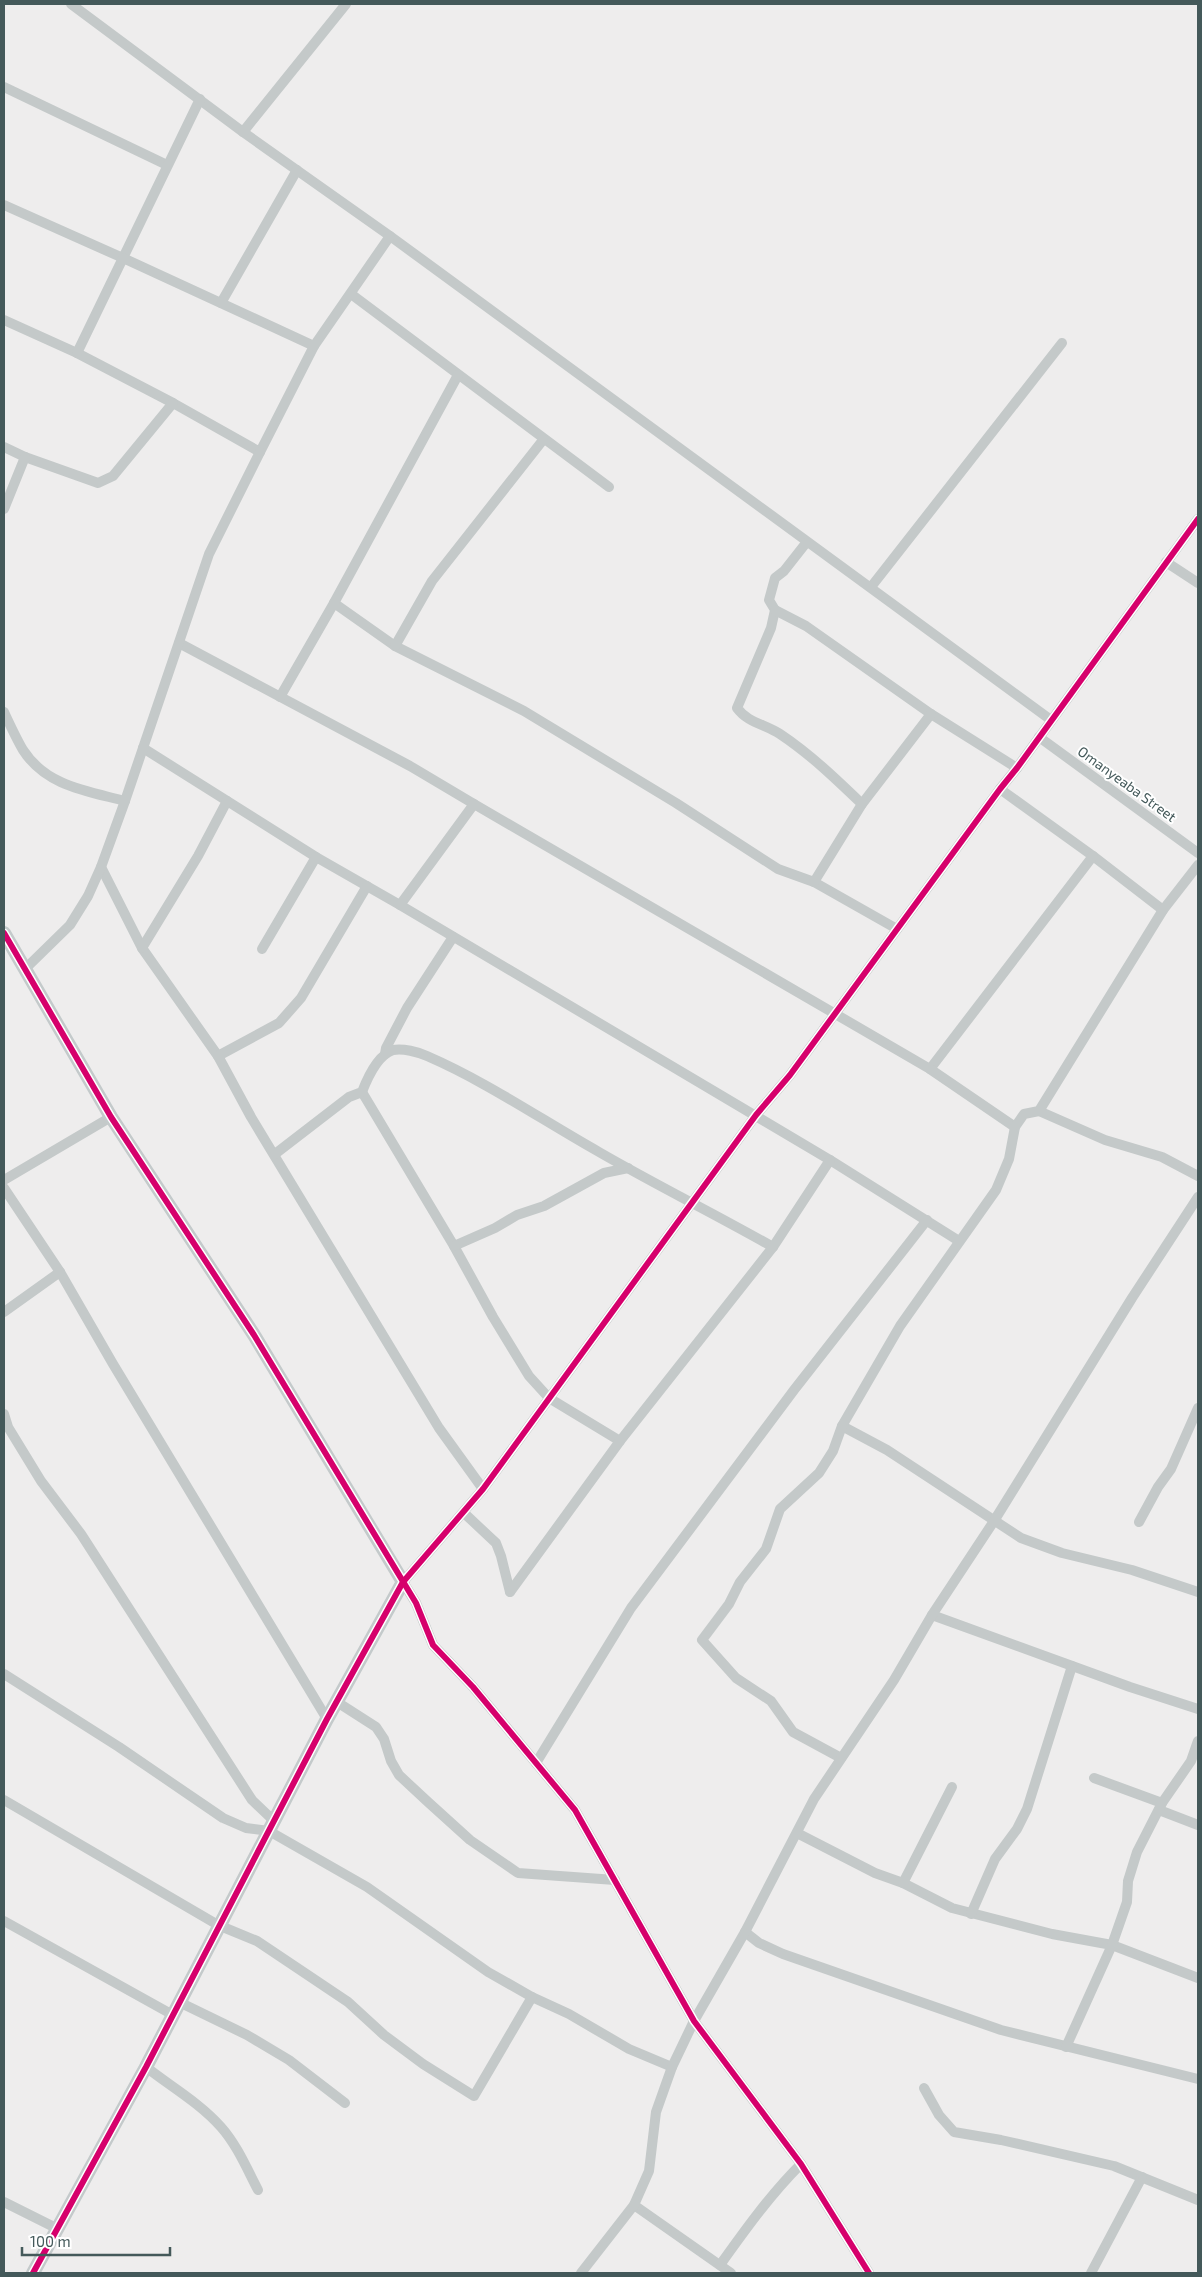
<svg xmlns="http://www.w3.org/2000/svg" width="1202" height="2277" viewBox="0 0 1202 2277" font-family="'Exo 2',sans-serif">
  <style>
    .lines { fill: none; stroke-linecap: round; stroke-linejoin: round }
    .street { stroke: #c4c9c9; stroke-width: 10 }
    .secondary { stroke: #c4cacb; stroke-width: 14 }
    .cycleway-casing { stroke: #fff; stroke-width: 9 }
    .cycleway { stroke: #d6006c; stroke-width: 6 }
    .labels { text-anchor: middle; stroke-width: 4; stroke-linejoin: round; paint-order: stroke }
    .street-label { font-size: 14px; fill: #44595a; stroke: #fff }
  </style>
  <rect width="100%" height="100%" fill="#eeeded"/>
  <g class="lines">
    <g class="street">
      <path d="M 71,4 L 243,132 L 390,236 L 1051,720"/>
      <path d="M 4,87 L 167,165"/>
      <path d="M 243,132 L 346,4"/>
      <path d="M 4,205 L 123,258 L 200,99"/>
      <path d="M 351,294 L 609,487"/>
      <path d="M 221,303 L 297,170"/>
      <path d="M 4,320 L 77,353 L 173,403 L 260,452 L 314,346"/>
      <path d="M 77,353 L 123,258 L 314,346 L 390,236"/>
      <path d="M 4,447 L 25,457 L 98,483 L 113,476 L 173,403"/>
      <path d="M 4,509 L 25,457"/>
      <path d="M 806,543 L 784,571 L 775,578 L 769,600 L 775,610 L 771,628 L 737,708 C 748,723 765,724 780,734 C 810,754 836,779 862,804"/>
      <path d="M 1166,562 L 1198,583"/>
      <path d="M 871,587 L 1062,343"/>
      <path d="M 334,603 L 395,646 L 524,711 L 676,803 L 778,869 L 814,882 L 897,929"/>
      <path d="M 775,610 L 806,626 L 931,714 L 1017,768"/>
      <path d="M 179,643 L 410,766 L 474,804"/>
      <path d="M 395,646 L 432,581 L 543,440"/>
      <path d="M 280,697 L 334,603 L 458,375"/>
      <path d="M 4,712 C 10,725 16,738 23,750 C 46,786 87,791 125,801"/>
      <path d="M 1039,737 L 1198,853"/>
      <path d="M 143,748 L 316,857 L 400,905"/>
      <path d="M 1000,789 L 1093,856 L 1163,910"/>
      <path d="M 101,867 L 142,948 L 218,1056 L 251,1117 L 439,1428 L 483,1489"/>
      <path d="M 814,882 L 862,804 L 931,714"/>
      <path d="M 142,948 L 198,856 L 227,801"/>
      <path d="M 262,949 L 316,857"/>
      <path d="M 25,969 L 70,925 L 88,896 L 101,867 L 125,801 L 209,554 L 260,452"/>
      <path d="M 385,1054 L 386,1048 L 407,1008 L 453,937"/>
      <path d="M 218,1056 L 279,1023 L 301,998 L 367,886"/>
      <path d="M 930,1069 L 1093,856"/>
      <path d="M 362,1092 L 454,1246 L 493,1317 L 529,1376 L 549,1398 L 620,1441"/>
      <path d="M 1039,1111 L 1105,1140 L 1162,1157 L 1198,1176"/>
      <path d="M 275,1154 L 349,1097 L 362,1092 C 367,1079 378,1055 393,1050 C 403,1048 418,1052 427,1056 C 487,1082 542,1120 599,1152 C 656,1185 715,1214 773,1247"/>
      <path d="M 4,1180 L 111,1117"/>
      <path d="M 4,1188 L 60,1272 L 113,1364 L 327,1719"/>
      <path d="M 959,1241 L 830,1160 L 400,905 L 474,804 L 930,1069 L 1015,1127"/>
      <path d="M 454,1246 L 495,1228 L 517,1215 L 544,1206 L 604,1173 L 628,1168"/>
      <path d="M 4,1312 L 60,1272"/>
      <path d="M 4,1414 L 8,1427 L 41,1481 L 81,1534 L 252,1800 L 274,1821"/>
      <path d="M 842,1426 L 887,1450 L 1021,1538 L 1062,1553 L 1132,1570 L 1198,1592"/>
      <path d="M 464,1513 L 496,1543 L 501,1556 L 510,1592"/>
      <path d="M 1139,1522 L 1158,1487 L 1171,1469 L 1198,1408"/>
      <path d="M 510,1592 L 620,1441 L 773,1247 L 830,1160"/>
      <path d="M 932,1615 L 1130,1687 L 1198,1709"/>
      <path d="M 4,1674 L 119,1747 L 223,1818 L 246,1828 L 269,1831 L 367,1887 L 488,1972 L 532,1997 L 569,2014 L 629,2049 L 672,2067"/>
      <path d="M 337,1702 L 376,1727 L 384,1739 L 391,1761 L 399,1775 L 428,1802 L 470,1840 L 518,1873 L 615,1880"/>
      <path d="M 841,1758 L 793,1732 L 771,1701 L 736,1678 L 702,1640 L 729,1604 L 740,1582 L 766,1549 L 780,1509 L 819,1473 L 833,1451 L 842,1426 L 900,1326 L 996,1190 L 1009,1159 L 1015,1127 L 1024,1114 L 1039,1111 L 1163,910 L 1198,865"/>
      <path d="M 536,1763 L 631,1608 L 794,1390 L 927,1220"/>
      <path d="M 1094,1778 L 1162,1803"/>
      <path d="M 4,1800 L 218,1925 L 257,1941 L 348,2002 L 384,2035 L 423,2064 L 474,2096 L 532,1997"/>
      <path d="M 1159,1810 L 1198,1825"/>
      <path d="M 797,1833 L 875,1873 L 903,1883 L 952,1908 L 1052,1934 L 1112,1945 L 1198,1978"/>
      <path d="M 903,1883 L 952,1787"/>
      <path d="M 971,1914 L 995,1859 L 1017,1829 L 1027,1809 L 1072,1666"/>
      <path d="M 4,1921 L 173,2015"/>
      <path d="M 745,1932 L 759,1943 L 783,1954 L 1001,2030 L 1198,2079"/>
      <path d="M 179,2002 L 247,2035 L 289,2060 L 345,2103"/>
      <path d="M 1066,2047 L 1112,1945 L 1127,1902 L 1128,1881 L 1137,1852 L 1162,1803 L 1191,1761 L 1198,1741"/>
      <path d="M 146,2067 C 170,2086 200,2103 221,2127 C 237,2145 247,2169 258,2190"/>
      <path d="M 924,2088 L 939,2115 L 954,2132 L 1001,2140 L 1114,2166 L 1198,2200"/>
      <path d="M 4,2202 L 58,2229"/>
      <path d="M 634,2205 L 731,2273"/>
      <path d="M 720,2265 C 745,2230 770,2195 801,2164"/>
      <path d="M 581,2273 L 634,2205 L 649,2171 L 656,2112 L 672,2067 L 694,2021 L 745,1932 L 814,1799 L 894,1680 L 932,1615 L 994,1521 L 1132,1298 L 1198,1197"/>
      <path d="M 869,2273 L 801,2164 L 694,2021 L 575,1810 L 473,1687 L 433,1645 L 416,1603 L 403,1582 L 483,1489 L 756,1115 L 790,1075 L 1000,789 L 1017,768 L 1198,519"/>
      <path d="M 1091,2273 L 1142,2177"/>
    </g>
    <path class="secondary" d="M 4,933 L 111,1117 L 254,1335 L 403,1582 L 327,1719 L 146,2067 L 33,2273"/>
    <defs>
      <g id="cycleway">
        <path d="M 4,933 L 111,1117 L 254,1335 L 416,1603 L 433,1645 L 473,1687 L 575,1810 L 694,2021 L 801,2164 L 869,2273"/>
        <path d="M 33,2273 L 146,2067 L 327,1719 L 403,1582 L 483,1489 L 756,1115 L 790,1075 L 1000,789 L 1017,768 L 1198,519"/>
      </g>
    </defs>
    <use href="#cycleway" class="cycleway-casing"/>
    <use href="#cycleway" class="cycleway"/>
  </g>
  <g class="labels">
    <g class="street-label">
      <text transform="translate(1127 784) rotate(36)" y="5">Omanyeaba Street</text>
    </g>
  </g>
  <rect width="1202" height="2277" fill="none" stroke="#44595a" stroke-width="10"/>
  <path d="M22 2247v8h148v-8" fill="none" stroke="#44595a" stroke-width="2.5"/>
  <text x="30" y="2247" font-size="15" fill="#44595a" stroke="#ffffff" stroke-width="4" paint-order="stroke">100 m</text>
</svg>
